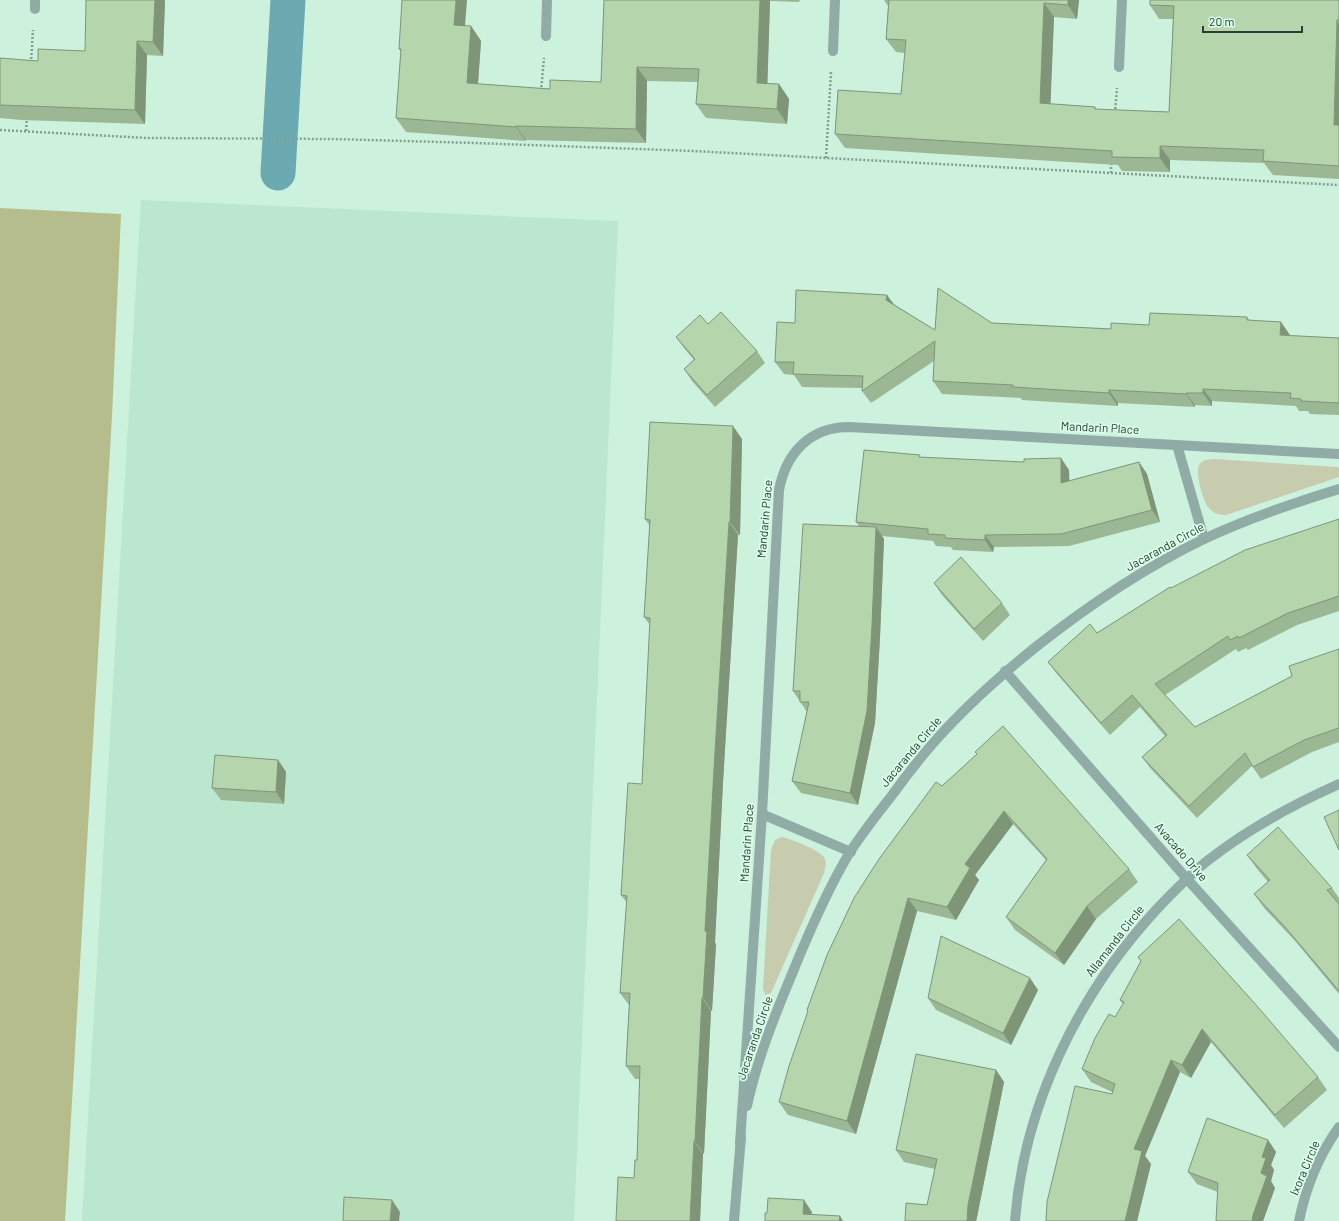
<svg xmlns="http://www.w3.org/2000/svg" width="1339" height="1221" viewBox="0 0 1339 1221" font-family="Barlow,sans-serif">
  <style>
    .built { fill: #bbe7cf }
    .green { fill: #c7ccae }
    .forest { fill: #b5bd8d }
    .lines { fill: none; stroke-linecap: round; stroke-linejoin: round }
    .canal { stroke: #6caab2; stroke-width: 35 }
    .path { stroke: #839e90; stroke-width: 2.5; stroke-dasharray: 2 2; stroke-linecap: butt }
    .street { stroke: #91aba7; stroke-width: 10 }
    .wall { fill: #9cb794 }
    .shaded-wall { fill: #7f9578 }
    .building { fill: #b5d5ac; stroke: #7f9578 }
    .labels { text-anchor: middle; stroke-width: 3.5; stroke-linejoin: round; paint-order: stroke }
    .street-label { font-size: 12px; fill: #2d3b34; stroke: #d9feea }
  </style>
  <rect width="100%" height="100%" fill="#ccf1dd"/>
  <path class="built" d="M 141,200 L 618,221 L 574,1221 L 82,1221 Z"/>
  <g class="green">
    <path d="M 1214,459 L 1337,467 L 1339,468 L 1339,477 L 1226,515 C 1219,515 1213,513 1209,508 C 1203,502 1194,470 1200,464 C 1203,459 1209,460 1214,459 Z"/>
    <path d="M 781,837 C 789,838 819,850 824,857 C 827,862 825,868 824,873 L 771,993 L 765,995 L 763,988 L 771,850 L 775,840 Z"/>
  </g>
  <path class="forest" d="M 0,208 L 121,214 L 112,416 L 65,1221 L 0,1221 Z"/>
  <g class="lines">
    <path class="canal" d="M 278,173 L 288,0"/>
    <g class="path">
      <path d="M 31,63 L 33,30"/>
      <path d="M 541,91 L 544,58"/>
      <path d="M 1115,113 L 1117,88"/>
      <path d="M 0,130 L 147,138 L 333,139 L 475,143 L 693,151 L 1339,185"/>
      <path d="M 26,131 L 27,118"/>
      <path d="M 826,158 L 831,72"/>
      <path d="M 1111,173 L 1111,162"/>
    </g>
    <g class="street">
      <path d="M 35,9 L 35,0"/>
      <path d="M 546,36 L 547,0"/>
      <path d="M 833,51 L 835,0"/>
      <path d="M 1119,67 L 1122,0"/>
      <path d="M 1177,445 L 1204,539"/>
      <path d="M 1005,671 L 1187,879 L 1339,1047"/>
      <path d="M 762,814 L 851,852"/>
      <path d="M 747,1106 C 757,1060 774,1017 792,974 C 809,932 827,890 850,852 C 863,832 878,813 893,794 C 906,776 920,758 935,741 C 966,706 1001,675 1037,646 C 1089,605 1144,568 1204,539 C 1247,519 1293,503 1339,489"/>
      <path d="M 740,1143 L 762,814 L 779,490 C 786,453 810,427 849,427 L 1339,454"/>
      <path d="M 734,1221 L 741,1137"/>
      <path d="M 1015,1221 C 1024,1105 1078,995 1156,910 C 1173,892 1191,873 1211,858 C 1250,828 1294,804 1339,784"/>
      <path d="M 1299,1221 C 1306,1187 1319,1155 1339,1127"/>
    </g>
  </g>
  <g class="wall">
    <path d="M 165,0 L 163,56 L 147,55 L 145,124 L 21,120 L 0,118 L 0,58 L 38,61 L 85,51 Z"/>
    <path d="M 604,0 L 800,0 L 799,2 L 770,1 L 767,84 L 779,84 L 789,99 L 787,124 L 706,118 L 696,104 L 698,82 L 647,81 L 646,143 L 526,140 L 526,141 L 406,132 L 396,118 L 401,52 L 399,49 L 465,26 L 471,26 L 481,41 L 478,84 L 550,89 L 601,82 Z"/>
    <path d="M 884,0 L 1079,0 L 1077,19 L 1054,17 L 1050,104 L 1095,107 L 1097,110 L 1169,112 L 1173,19 L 1159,19 L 1150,5 L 1339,0 L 1339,179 L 1273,175 L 1264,163 L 1170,160 L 1170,172 L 1122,171 L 1118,165 L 845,148 L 835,134 L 901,94 L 905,53 L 896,52 L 886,39 L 888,6 Z"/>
    <path d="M 887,295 L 893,304 L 935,330 L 992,323 L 1111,329 L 1247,317 L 1250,321 L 1281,322 L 1290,336 L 1339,338 L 1339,415 L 1310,414 L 1308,411 L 1299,411 L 1296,406 L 1212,401 L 1212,406 L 1195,405 L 1195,407 L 1118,403 L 1118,406 L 1022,400 L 1021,398 L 942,394 L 933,381 L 934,361 L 871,403 L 862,391 L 862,388 L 802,387 L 794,375 L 784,374 L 775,362 L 795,323 Z"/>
    <path d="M 676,337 L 757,351 L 765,363 L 715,407 L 692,381 L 684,369 L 694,360 L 684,348 Z"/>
    <path d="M 742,439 L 740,535 L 738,535 L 723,782 L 715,942 L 716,945 L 712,1011 L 711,1011 L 704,1154 L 703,1154 L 700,1221 L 616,1221 L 634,1178 L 637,1160 L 640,1079 L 635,1079 L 626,1066 L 629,1005 L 620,993 L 627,903 L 621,895 L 642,784 L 650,625 L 644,617 L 650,526 L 645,519 Z"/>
    <path d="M 921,457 L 1069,470 L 1069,481 L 1139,462 L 1147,474 L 1160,522 L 1069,546 L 994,547 L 993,552 L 953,550 L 951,547 L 936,546 L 933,541 L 882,536 L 884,539 L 880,637 L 875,723 L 858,805 L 801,793 L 792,781 L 807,712 L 793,691 L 859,526 L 856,522 Z"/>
    <path d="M 1339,519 L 1339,611 L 1297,625 L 1248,650 L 1246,648 L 1238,652 L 1236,649 L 1165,695 L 1195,727 L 1292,676 L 1339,649 L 1339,742 L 1312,752 L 1261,779 L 1252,766 L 1197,818 L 1151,769 L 1142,757 L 1165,736 L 1140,707 L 1110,735 L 1057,674 L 1048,662 L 1171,588 Z"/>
    <path d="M 934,583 L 1002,603 L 1010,615 L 983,641 L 942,595 Z"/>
    <path d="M 975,752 L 1129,869 L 1138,882 L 1096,919 L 1064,965 L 1015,930 L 1006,917 L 1046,860 L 1013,824 L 975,875 L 979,880 L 956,920 L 917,911 L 856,1134 L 788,1115 L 779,1102 L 808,1012 L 807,1010 L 942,786 L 977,754 Z"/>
    <path d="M 278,760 L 286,772 L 284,804 L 221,800 L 212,788 Z"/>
    <path d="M 1247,855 L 1332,888 L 1339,898 L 1339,994 L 1296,942 L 1265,909 L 1254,894 L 1268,882 L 1258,870 Z"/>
    <path d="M 1138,957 L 1318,1077 L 1327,1090 L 1284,1128 L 1211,1042 L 1191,1078 L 1180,1072 L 1145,1156 L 1151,1164 L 1137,1221 L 1112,1094 L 1112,1092 L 1091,1082 L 1082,1069 L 1123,1004 L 1120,1000 L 1141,961 Z"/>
    <path d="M 1038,990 L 1011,1045 L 936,1010 L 928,998 Z"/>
    <path d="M 996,1070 L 1004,1082 L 977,1217 L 976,1221 L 905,1221 L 927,1205 L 935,1169 L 904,1162 L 896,1150 Z"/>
    <path d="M 1268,1140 L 1276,1152 L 1271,1165 L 1274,1170 L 1271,1181 L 1275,1188 L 1263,1221 L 1216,1221 L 1218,1192 L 1197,1184 L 1188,1172 Z"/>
  </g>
  <g class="shaded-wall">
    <path d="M 154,0 L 165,0 L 163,56 L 153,42 Z"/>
    <path d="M 456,0 L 467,0 L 464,39 L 454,25 Z"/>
    <path d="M 760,0 L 769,0 L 770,1 L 767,97 L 757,83 Z"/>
    <path d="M 1068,0 L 1079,0 L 1077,19 L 1068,5 Z"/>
    <path d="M 1044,3 L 1054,17 L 1050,117 L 1040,103 Z"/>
    <path d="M 1337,20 L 1339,24 L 1339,132 L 1334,125 Z"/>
    <path d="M 471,26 L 481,41 L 477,97 L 467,83 Z"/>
    <path d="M 137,41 L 147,55 L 145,124 L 135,110 Z"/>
    <path d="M 637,67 L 647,81 L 646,143 L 636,129 Z"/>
    <path d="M 779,84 L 789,99 L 787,124 L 777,109 Z"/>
    <path d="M 516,126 L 526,140 L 526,141 L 516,127 Z"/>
    <path d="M 1160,146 L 1170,160 L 1170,172 L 1160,158 Z"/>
    <path d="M 887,295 L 896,307 L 886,300 Z"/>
    <path d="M 1281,322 L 1290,335 L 1289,348 L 1280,335 Z"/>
    <path d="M 1203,389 L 1212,401 L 1212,406 L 1203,393 Z"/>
    <path d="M 1109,390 L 1118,403 L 1118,406 L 1109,393 Z"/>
    <path d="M 1186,393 L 1195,405 L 1195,407 L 1186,394 Z"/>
    <path d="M 733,426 L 742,439 L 740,535 L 730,522 Z"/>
    <path d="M 1061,458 L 1069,470 L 1070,495 L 1061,483 Z"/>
    <path d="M 1139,462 L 1147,474 L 1160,522 L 1152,510 Z"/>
    <path d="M 729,522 L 738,535 L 723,782 L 715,942 L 716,945 L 712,1011 L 703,998 L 705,931 L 714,769 Z"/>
    <path d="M 876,527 L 884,539 L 880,637 L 875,723 L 858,805 L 850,793 Z"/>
    <path d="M 985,535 L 994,547 L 993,552 L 985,540 Z"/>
    <path d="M 278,760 L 286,772 L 284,804 L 276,792 Z"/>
    <path d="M 1004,811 L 1013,824 L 975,875 L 979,880 L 956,920 L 947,907 L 965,864 Z"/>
    <path d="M 908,898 L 917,911 L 856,1134 L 847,1121 Z"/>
    <path d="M 1087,906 L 1096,919 L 1064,965 L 1055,953 Z"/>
    <path d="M 1030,978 L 1038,990 L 1011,1045 L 1003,1033 Z"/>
    <path d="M 702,998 L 711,1011 L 704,1154 L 695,1141 Z"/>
    <path d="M 1202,1029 L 1211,1042 L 1191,1078 L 1182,1065 Z"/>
    <path d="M 1171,1060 L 1180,1072 L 1145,1156 L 1151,1164 L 1137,1221 L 1125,1221 L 1134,1149 Z"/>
    <path d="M 996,1070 L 1004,1082 L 977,1217 L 976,1221 L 967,1221 L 968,1205 Z"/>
    <path d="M 1268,1140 L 1276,1152 L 1271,1165 L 1274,1170 L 1271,1181 L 1275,1188 L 1263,1221 L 1252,1221 L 1253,1215 L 1262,1157 Z"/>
    <path d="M 694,1141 L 703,1154 L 700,1221 L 690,1221 Z"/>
    <path d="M 392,1200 L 400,1212 L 399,1221 L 390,1221 Z"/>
    <path d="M 804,1200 L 812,1212 L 811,1221 L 803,1214 Z"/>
    <path d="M 840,1216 L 843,1221 L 839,1221 Z"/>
  </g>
  <g class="building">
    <path d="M 86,0 L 155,0 L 153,42 L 137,41 L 135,110 L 0,105 L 0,58 L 38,61 L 38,49 L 85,51 Z"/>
    <path d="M 402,0 L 456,0 L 454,25 L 471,26 L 467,83 L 550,89 L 550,80 L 601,82 L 604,0 L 760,0 L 757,83 L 779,84 L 777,109 L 696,104 L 699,69 L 637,67 L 636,129 L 516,126 L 516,127 L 396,118 L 401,49 L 399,49 Z"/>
    <path d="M 889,0 L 1068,0 L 1068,5 L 1044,3 L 1040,103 L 1095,107 L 1095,109 L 1169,112 L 1174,6 L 1150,5 L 1150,0 L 1339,0 L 1339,20 L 1337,20 L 1334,125 L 1339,125 L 1339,166 L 1263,161 L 1264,150 L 1160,146 L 1160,158 L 1112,157 L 1112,151 L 835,134 L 838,90 L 901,94 L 906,40 L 886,39 Z"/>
    <path d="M 938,288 L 992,323 L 1111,329 L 1111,323 L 1149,325 L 1150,313 L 1247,317 L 1247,320 L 1281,322 L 1280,335 L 1339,338 L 1339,403 L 1301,401 L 1301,399 L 1290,398 L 1291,393 L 1203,389 L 1203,393 L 1186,393 L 1186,394 L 1109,390 L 1109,393 L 1013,387 L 1013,385 L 933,381 L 935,341 L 862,391 L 863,376 L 793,374 L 794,362 L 775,362 L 777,322 L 795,323 L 796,290 L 887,295 L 886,300 L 935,330 Z"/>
    <path d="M 721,312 L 757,351 L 707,395 L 684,369 L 695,359 L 676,337 L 700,315 L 708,324 Z"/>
    <path d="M 650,422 L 733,426 L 730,522 L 729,522 L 714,769 L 705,931 L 707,932 L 703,998 L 702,998 L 695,1141 L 694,1141 L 690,1221 L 616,1221 L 618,1177 L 634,1178 L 635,1160 L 637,1160 L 640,1066 L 626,1066 L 630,993 L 620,993 L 627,896 L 621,895 L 628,783 L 642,784 L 650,618 L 644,617 L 650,520 L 645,519 Z"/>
    <path d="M 864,450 L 920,455 L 919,457 L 1024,462 L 1024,459 L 1061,458 L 1061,483 L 1139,462 L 1152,510 L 1061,534 L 985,535 L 985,540 L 945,538 L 945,535 L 928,534 L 928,529 L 856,522 Z"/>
    <path d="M 1339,519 L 1339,596 L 1288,613 L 1239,638 L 1238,636 L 1230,640 L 1228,636 L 1155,684 L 1195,727 L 1292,676 L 1289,666 L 1339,649 L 1339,728 L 1304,740 L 1253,767 L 1245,753 L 1189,806 L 1142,757 L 1167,735 L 1132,695 L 1101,723 L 1048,662 L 1090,624 L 1097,633 L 1170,587 L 1171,588 L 1245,550 Z"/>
    <path d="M 803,524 L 876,527 L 872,625 L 867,711 L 850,793 L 792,781 L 809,702 L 800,702 L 800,691 L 793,691 Z"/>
    <path d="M 961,557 L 1002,603 L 974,629 L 934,583 Z"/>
    <path d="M 1003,726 L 1129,869 L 1087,906 L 1055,953 L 1006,917 L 1047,859 L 1004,811 L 965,864 L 970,868 L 947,907 L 908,898 L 847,1121 L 779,1102 L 789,1066 L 808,1011 L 807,1010 L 827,955 L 854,898 L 879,859 L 936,782 L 942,786 L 977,754 L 975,752 Z"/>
    <path d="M 215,755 L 278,760 L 276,792 L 212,788 Z"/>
    <path d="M 1339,810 L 1339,850 L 1324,817 Z"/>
    <path d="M 1278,827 L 1332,888 L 1327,890 L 1339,904 L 1339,991 L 1285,927 L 1254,894 L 1270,880 L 1247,855 Z"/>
    <path d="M 1179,919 L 1257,1006 L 1318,1077 L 1275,1115 L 1202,1029 L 1182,1065 L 1171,1060 L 1134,1149 L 1142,1151 L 1125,1221 L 1046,1221 L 1047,1202 L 1075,1086 L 1112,1094 L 1115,1084 L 1082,1069 L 1095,1038 L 1109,1014 L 1115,1017 L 1124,1002 L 1120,1000 L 1141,961 L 1138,957 Z"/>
    <path d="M 941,936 L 1030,978 L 1003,1033 L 928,998 Z"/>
    <path d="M 916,1054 L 996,1070 L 968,1205 L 967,1221 L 905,1221 L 906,1203 L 927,1205 L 937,1159 L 896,1150 Z"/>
    <path d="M 1207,1118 L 1268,1140 L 1262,1157 L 1266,1158 L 1261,1173 L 1267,1176 L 1253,1215 L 1252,1221 L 1216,1221 L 1218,1183 L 1188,1172 Z"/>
    <path d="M 344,1197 L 392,1200 L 390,1221 L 343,1221 Z"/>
    <path d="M 768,1198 L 804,1200 L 803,1214 L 840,1216 L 839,1221 L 765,1221 L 765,1213 L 767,1213 Z"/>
  </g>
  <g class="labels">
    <g class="street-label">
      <text transform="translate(1100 428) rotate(3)" y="4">Mandarin Place</text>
      <text transform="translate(765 519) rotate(-85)" y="4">Mandarin Place</text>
      <text transform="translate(1165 547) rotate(-29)" y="4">Jacaranda Circle</text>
      <text transform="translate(911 752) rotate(-50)" y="4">Jacaranda Circle</text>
      <text transform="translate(747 843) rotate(-86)" y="4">Mandarin Place</text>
      <text transform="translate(1181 852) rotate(49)" y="4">Avacado Drive</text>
      <text transform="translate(1115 941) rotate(-52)" y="4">Allamanda Circle</text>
      <text transform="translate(755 1038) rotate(-71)" y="4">Jacaranda Circle</text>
      <text transform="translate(1305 1168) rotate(-67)" y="4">Ixora Circle</text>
    </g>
  </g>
  <path d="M1203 26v6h99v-6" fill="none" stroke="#2d3b34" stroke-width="2"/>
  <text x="1209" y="26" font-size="12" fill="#2d3b34" stroke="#d9feea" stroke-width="3" paint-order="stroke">20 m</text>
</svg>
